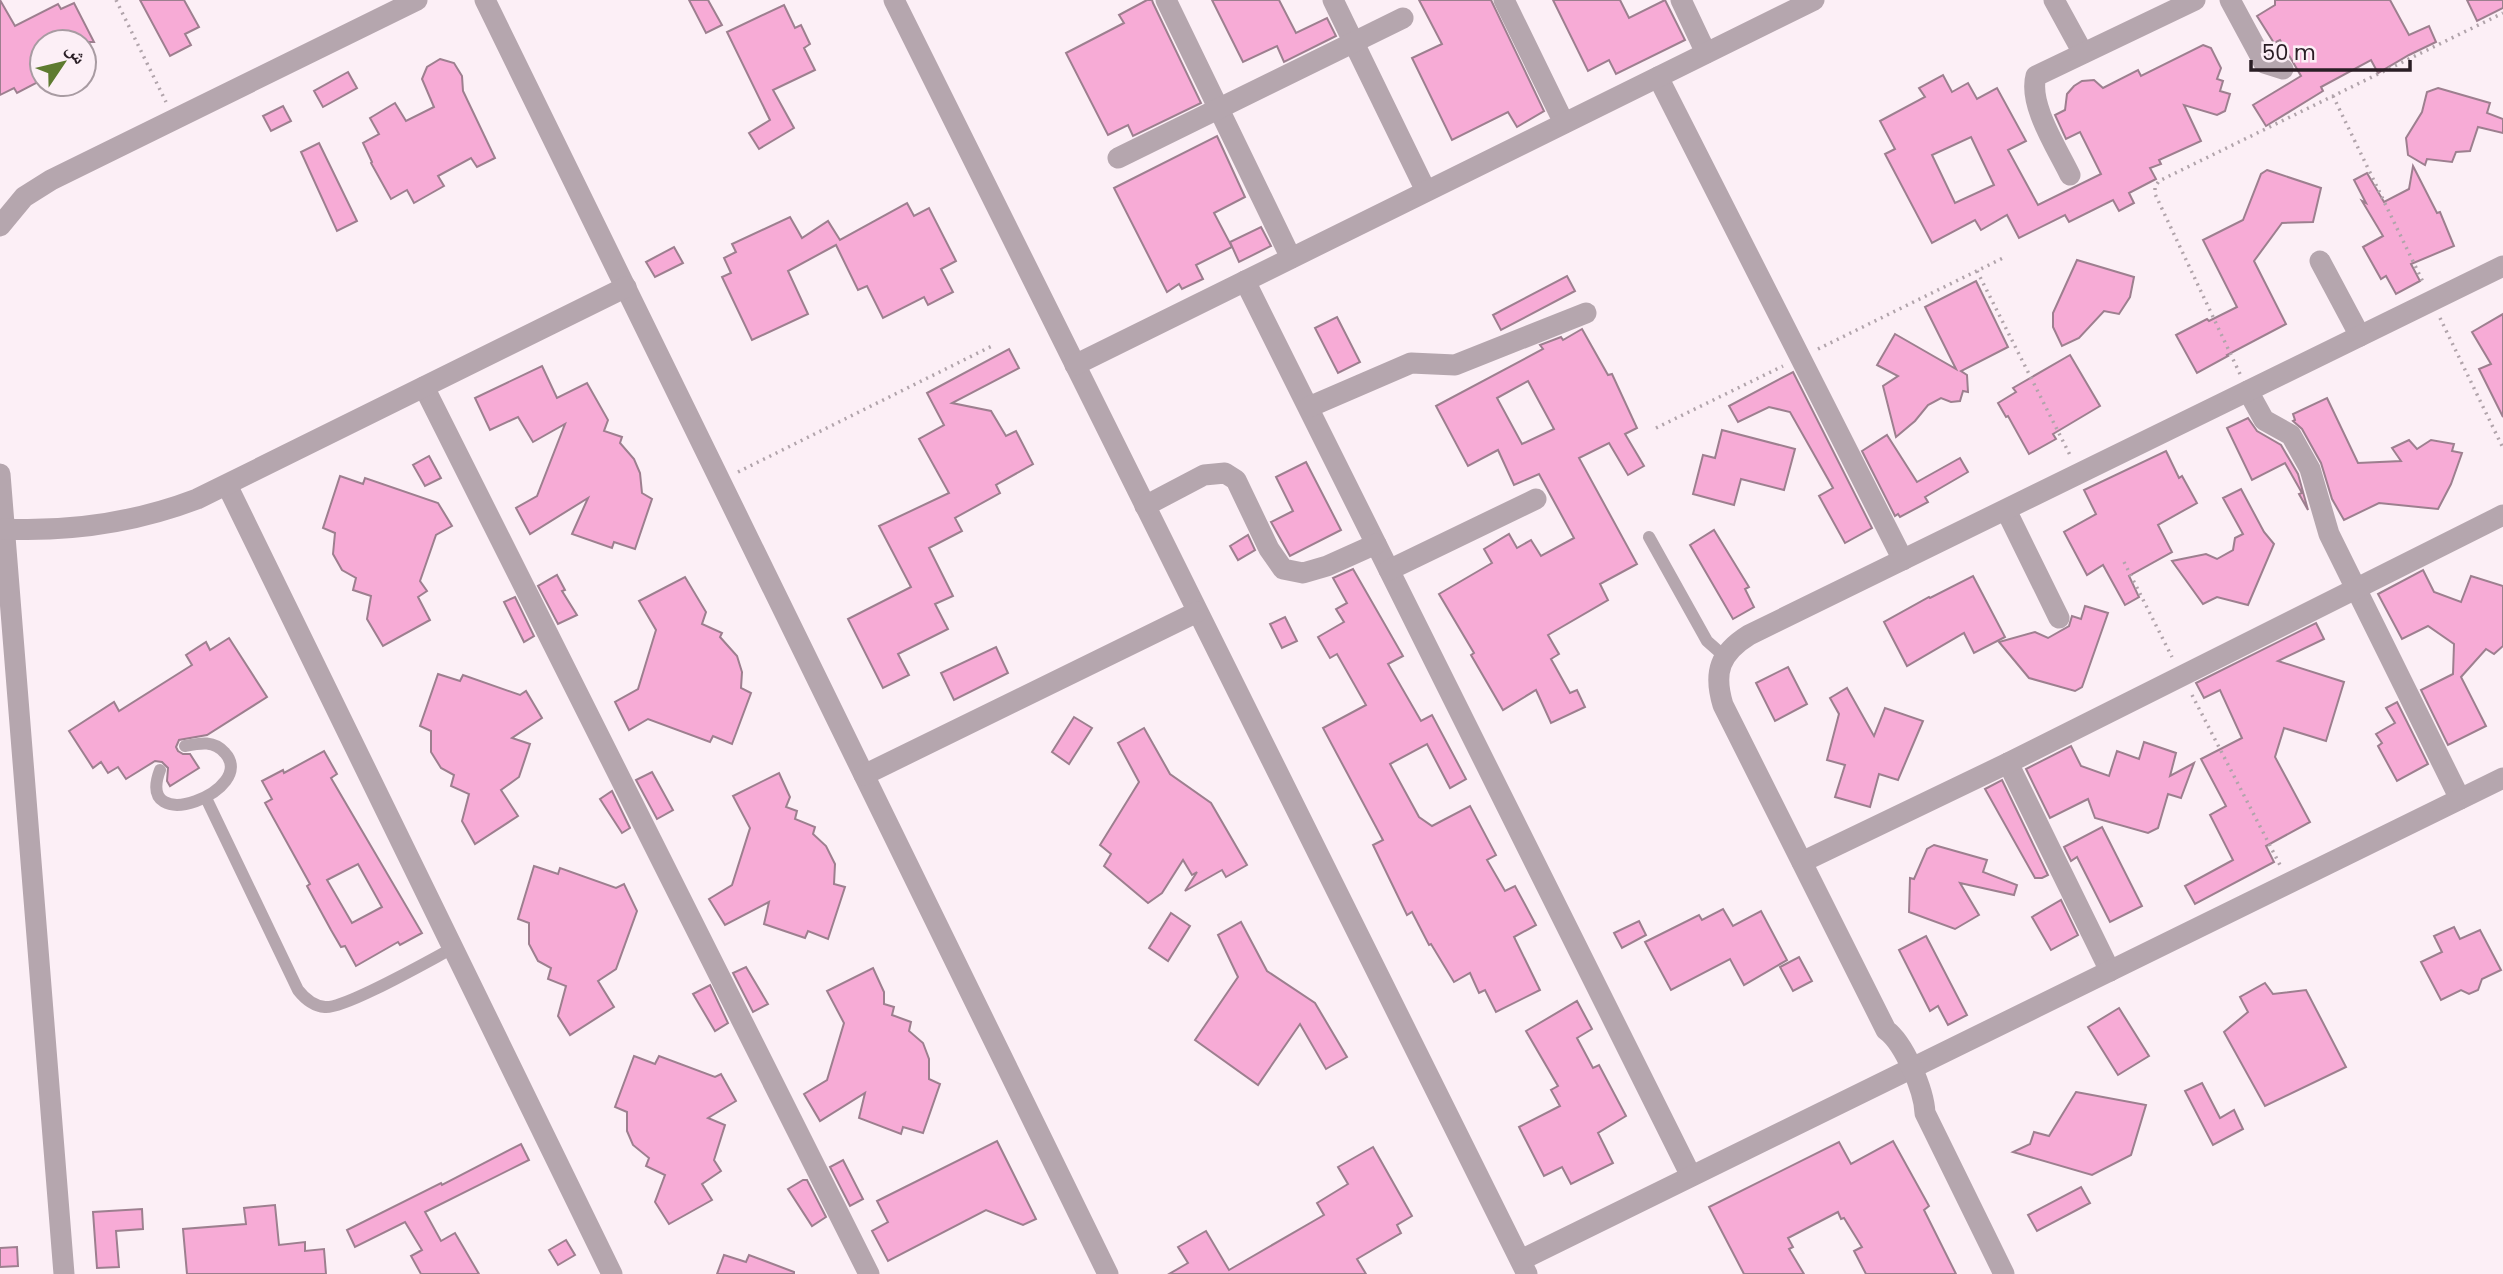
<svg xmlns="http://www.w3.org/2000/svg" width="2503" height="1274" viewBox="0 0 2503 1274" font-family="Poppins,'Noto Naskh Arabic',sans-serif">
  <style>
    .building { fill: #f7abd6; stroke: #9d7f8f; stroke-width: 2; fill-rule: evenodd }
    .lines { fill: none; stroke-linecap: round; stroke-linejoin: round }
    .path { stroke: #b1a4ab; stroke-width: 3.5; stroke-dasharray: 2 5; stroke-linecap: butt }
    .lane { stroke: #b5a6ae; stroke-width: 12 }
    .street { stroke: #b5a6ae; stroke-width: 21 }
  </style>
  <rect width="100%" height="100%" fill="#fceff6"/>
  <g class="building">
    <path d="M 0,0 L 15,26 L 58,4 L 61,9 L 74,3 L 94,42 L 42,42 L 42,80 L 17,93 L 14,88 L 0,95 Z"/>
    <path d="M 140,0 L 184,0 L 199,27 L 185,34 L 191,45 L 170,56 Z"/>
    <path d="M 689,0 L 708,0 L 722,25 L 706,33 Z"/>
    <path d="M 1147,0 L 1152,0 L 1153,3 L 1201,103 L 1133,136 L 1128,125 L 1108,135 L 1066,53 L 1124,23 L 1119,15 Z"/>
    <path d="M 1212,0 L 1279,0 L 1296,33 L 1327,18 L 1336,36 L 1284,62 L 1277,46 L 1243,62 Z"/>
    <path d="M 1419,0 L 1491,0 L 1544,111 L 1517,127 L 1508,112 L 1452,140 L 1412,58 L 1442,44 Z"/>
    <path d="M 1553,0 L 1620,0 L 1629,18 L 1665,0 L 1685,40 L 1616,74 L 1609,60 L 1588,71 Z"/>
    <path d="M 2275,0 L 2390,0 L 2409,35 L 2429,26 L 2436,42 L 2409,55 L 2378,73 L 2371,60 L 2321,87 L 2323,91 L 2266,126 L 2253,105 L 2301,76 L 2280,40 L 2274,43 L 2257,16 L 2275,5 Z"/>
    <path d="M 2467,0 L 2503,0 L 2503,8 L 2477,21 Z"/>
    <path d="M 784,5 L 795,28 L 801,25 L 810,44 L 804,48 L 815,70 L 773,90 L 794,128 L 759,149 L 749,133 L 770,120 L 727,32 Z"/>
    <path d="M 2203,45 L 2211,48 L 2221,68 L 2217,79 L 2223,81 L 2220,91 L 2230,94 L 2225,111 L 2217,115 L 2184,105 L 2201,141 L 2159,160 L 2161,164 L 2150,168 L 2156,179 L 2129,193 L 2134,203 L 2119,211 L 2113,200 L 2069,222 L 2065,215 L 2019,238 L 2007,215 L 1981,230 L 1975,220 L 1932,243 L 1885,154 L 1895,149 L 1880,121 L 1925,97 L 1919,88 L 1943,75 L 1952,92 L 1968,83 L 1977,99 L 1997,88 L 2026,141 L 2008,150 L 2038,205 L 2101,174 L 2080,132 L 2066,139 L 2055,115 L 2065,110 L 2067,94 L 2074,86 L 2082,81 L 2094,80 L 2103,88 L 2138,70 L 2141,76 ZM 1971,137 L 1994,185 L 1955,203 L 1932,155 Z"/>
    <path d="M 440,59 L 454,63 L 462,76 L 463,91 L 495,158 L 477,167 L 471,158 L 438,176 L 444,186 L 414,203 L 407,190 L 391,199 L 371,163 L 372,162 L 363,143 L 379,134 L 370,118 L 395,103 L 406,121 L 434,107 L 422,79 L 427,67 Z"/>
    <path d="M 348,72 L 357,88 L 323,107 L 314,91 Z"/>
    <path d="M 2438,88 L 2490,103 L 2487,113 L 2503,119 L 2503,133 L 2478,127 L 2470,151 L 2456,152 L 2452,162 L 2427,159 L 2425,165 L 2408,155 L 2406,138 L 2422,112 L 2427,92 Z"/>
    <path d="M 283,106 L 291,121 L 271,131 L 263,116 Z"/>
    <path d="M 1217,136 L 1245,197 L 1214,213 L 1232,247 L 1196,265 L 1203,279 L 1182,289 L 1179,284 L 1167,292 L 1114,188 Z"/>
    <path d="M 319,143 L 357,221 L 337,231 L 301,152 Z"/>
    <path d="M 2413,166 L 2437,213 L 2440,212 L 2454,246 L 2411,264 L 2420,281 L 2396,294 L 2386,276 L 2381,279 L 2363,247 L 2383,236 L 2362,201 L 2366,203 L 2354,180 L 2367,173 L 2384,202 L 2409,189 Z"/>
    <path d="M 2267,170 L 2321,188 L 2313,222 L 2282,223 L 2254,261 L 2286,324 L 2227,355 L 2228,356 L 2197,373 L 2176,335 L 2207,319 L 2209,321 L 2237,307 L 2203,240 L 2243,220 L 2261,174 Z"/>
    <path d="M 907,203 L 914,216 L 929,208 L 956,261 L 941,269 L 953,292 L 928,305 L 924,297 L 883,318 L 867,286 L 858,290 L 836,245 L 788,271 L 808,314 L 752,340 L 722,277 L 731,273 L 724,258 L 736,252 L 732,244 L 790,217 L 802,238 L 828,221 L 840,240 Z"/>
    <path d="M 1261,227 L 1271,246 L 1239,262 L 1230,242 Z"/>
    <path d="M 674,247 L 683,263 L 655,277 L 646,262 Z"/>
    <path d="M 2077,260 L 2134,277 L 2130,297 L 2119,314 L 2104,311 L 2079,338 L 2062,346 L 2053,327 L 2053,313 Z"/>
    <path d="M 1567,276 L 1575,291 L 1501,330 L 1493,315 Z"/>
    <path d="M 1976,281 L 2008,347 L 1961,371 L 1967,375 L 1968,392 L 1963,391 L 1960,401 L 1951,402 L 1941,398 L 1928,405 L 1915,421 L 1896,437 L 1883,386 L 1898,376 L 1877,365 L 1895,334 L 1956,369 L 1925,307 Z"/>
    <path d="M 2503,314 L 2503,417 L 2479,369 L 2491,364 L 2472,332 Z"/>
    <path d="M 1337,317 L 1360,362 L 1338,373 L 1315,328 Z"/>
    <path d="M 1582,329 L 1608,375 L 1612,374 L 1637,428 L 1625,434 L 1644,466 L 1628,475 L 1609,443 L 1579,458 L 1637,564 L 1600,584 L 1608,600 L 1548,635 L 1559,654 L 1551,659 L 1570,693 L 1577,690 L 1585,707 L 1551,723 L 1536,690 L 1503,710 L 1471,655 L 1474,653 L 1439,594 L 1492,563 L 1484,549 L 1509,534 L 1517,548 L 1531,540 L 1541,556 L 1574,538 L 1539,474 L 1514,485 L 1498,450 L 1468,466 L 1436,406 L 1543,349 L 1540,345 L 1561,337 L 1563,340 ZM 1528,381 L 1554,429 L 1522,444 L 1497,398 Z"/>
    <path d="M 1009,349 L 1019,368 L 952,403 L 991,411 L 1006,436 L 1016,431 L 1033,464 L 996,485 L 1000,493 L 955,518 L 962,531 L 929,548 L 953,596 L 935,604 L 948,629 L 898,654 L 909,675 L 883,688 L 848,619 L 911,587 L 879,526 L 949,493 L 919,439 L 944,425 L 927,393 Z"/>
    <path d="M 2070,355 L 2100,406 L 2053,434 L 2056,439 L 2029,454 L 2008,416 L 2006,417 L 1998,403 L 2016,392 L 2013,388 Z"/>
    <path d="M 542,366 L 557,398 L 587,383 L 608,420 L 604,431 L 622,437 L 620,443 L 634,459 L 640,473 L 642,493 L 652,499 L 635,549 L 614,542 L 612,548 L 572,534 L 588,498 L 530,534 L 516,508 L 537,496 L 565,424 L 533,442 L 518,417 L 490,430 L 475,398 Z"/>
    <path d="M 1793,372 L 1872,528 L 1845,543 L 1819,496 L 1833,488 L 1790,412 L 1769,407 L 1738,422 L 1729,406 Z"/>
    <path d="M 2327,398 L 2358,463 L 2401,461 L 2392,448 L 2409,440 L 2417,449 L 2431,440 L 2454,444 L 2452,451 L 2462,453 L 2451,484 L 2438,509 L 2379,503 L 2344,520 L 2332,499 L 2321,463 L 2302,429 L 2293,421 L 2295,420 L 2293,414 Z"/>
    <path d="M 2248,418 L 2257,431 L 2281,445 L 2298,474 L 2308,510 L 2299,494 L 2302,493 L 2285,463 L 2252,480 L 2227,428 Z"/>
    <path d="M 1722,430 L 1795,449 L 1784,490 L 1741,479 L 1734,505 L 1693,494 L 1703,455 L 1715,458 Z"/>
    <path d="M 1887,435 L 1917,482 L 1960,458 L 1968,472 L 1925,497 L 1928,502 L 1900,517 L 1898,514 L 1895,516 L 1862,451 Z"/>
    <path d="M 2166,451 L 2179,478 L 2182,476 L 2197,503 L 2158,525 L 2172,552 L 2129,576 L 2139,597 L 2125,605 L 2103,565 L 2087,575 L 2064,532 L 2096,514 L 2084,490 Z"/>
    <path d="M 429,456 L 441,478 L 425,486 L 413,465 Z"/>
    <path d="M 1306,462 L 1341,530 L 1290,556 L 1271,522 L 1293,511 L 1276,477 Z"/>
    <path d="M 340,476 L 363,484 L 365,478 L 438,503 L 452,526 L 436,535 L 420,581 L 427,591 L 418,597 L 430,620 L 383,646 L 367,619 L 371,596 L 353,590 L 356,578 L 342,570 L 333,554 L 335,533 L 323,528 Z"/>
    <path d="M 2241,489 L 2264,532 L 2274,544 L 2248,605 L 2217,597 L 2203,604 L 2172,561 L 2206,554 L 2217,559 L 2233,550 L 2235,538 L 2243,534 L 2223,498 Z"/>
    <path d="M 1714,530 L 1749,587 L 1745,589 L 1754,607 L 1733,619 L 1690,545 Z"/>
    <path d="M 1248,535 L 1255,550 L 1238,560 L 1230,546 Z"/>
    <path d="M 1353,569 L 1403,656 L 1388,664 L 1421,721 L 1432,715 L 1466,779 L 1450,788 L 1427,744 L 1390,764 L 1419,817 L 1432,826 L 1470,806 L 1496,855 L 1487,860 L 1505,891 L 1515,886 L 1536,925 L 1514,937 L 1540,990 L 1496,1012 L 1485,990 L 1479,993 L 1470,973 L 1454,982 L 1431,944 L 1429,945 L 1412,912 L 1407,915 L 1373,845 L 1383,840 L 1323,728 L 1366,705 L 1337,654 L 1330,658 L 1318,637 L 1344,622 L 1336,609 L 1347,603 L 1333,578 Z"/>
    <path d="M 2423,570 L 2434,592 L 2461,602 L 2471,576 L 2503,586 L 2503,646 L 2494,654 L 2486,649 L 2461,677 L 2486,726 L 2448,745 L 2421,690 L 2453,674 L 2454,644 L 2428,626 L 2402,639 L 2378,594 Z"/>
    <path d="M 557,575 L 565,590 L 562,591 L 577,615 L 558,624 L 538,586 Z"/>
    <path d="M 1973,576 L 2005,637 L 1974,653 L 1964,633 L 1907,666 L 1884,622 L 1929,597 L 1930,598 Z"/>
    <path d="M 685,577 L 706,612 L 702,624 L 722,633 L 720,637 L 737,656 L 742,672 L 741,688 L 751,693 L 732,744 L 713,736 L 710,742 L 648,719 L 629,730 L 615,702 L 638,689 L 656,630 L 639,601 Z"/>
    <path d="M 515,597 L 534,636 L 524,642 L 504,602 Z"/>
    <path d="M 2085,606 L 2108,613 L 2082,687 L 2075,691 L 2029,678 L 1999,642 L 2035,632 L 2048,638 L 2069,626 L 2072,616 L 2081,619 Z"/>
    <path d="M 1285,617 L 1297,641 L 1282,648 L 1270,624 Z"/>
    <path d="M 2316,623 L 2324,639 L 2278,661 L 2344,682 L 2326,741 L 2284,728 L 2275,757 L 2310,822 L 2266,846 L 2274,862 L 2195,904 L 2185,886 L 2233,860 L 2210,815 L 2226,806 L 2201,759 L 2242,738 L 2220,690 L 2204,698 L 2196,683 Z"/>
    <path d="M 229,638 L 267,697 L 207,735 L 179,740 L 176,747 L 178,751 L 183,754 L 190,754 L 199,768 L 170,786 L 167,781 L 168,768 L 162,762 L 155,761 L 126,779 L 118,767 L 108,773 L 101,762 L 93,768 L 69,731 L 114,702 L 119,711 L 192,665 L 186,655 L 206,642 L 210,650 Z"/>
    <path d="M 996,647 L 1008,673 L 954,700 L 941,673 Z"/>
    <path d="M 1788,667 L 1807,704 L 1775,721 L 1756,683 Z"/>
    <path d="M 438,674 L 460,681 L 463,675 L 520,695 L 526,691 L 542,718 L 512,738 L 530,744 L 519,777 L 501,790 L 518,816 L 475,844 L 462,821 L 469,794 L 451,786 L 454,775 L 441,768 L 431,752 L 431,731 L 420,726 Z"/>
    <path d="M 1847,688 L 1874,736 L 1885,708 L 1923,721 L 1898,780 L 1879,774 L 1870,807 L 1835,797 L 1845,765 L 1827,760 L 1839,714 L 1830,698 Z"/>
    <path d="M 2397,702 L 2428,764 L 2397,781 L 2378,746 L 2382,743 L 2376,734 L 2395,723 L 2386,708 Z"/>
    <path d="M 1074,717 L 1092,728 L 1069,764 L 1052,752 Z"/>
    <path d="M 1144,728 L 1170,774 L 1211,803 L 1247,865 L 1226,877 L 1222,870 L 1185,891 L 1197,872 L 1192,875 L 1183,860 L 1162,893 L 1148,903 L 1104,866 L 1111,854 L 1100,845 L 1139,782 L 1118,743 Z"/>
    <path d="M 2144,742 L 2176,753 L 2170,776 L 2194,763 L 2181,798 L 2168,794 L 2158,828 L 2148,833 L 2095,818 L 2088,799 L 2050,818 L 2026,769 L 2071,746 L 2081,766 L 2109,776 L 2117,751 L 2139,759 Z"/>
    <path d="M 324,751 L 337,774 L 331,778 L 422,933 L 400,945 L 398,942 L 356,966 L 345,946 L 341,947 L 331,930 L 307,886 L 310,884 L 265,803 L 272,799 L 262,781 L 283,770 L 284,773 ZM 358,864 L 382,907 L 352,923 L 327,880 Z"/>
    <path d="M 652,772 L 673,810 L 657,819 L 636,780 Z"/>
    <path d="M 779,773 L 790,797 L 786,807 L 797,811 L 795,819 L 815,827 L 813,834 L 826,846 L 835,864 L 834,884 L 845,887 L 828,939 L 808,931 L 805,938 L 764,924 L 769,902 L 725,925 L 709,899 L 732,885 L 750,828 L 733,796 Z"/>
    <path d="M 2002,780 L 2048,875 L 2042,878 L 2035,878 L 1985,789 Z"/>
    <path d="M 612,791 L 630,828 L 622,833 L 600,799 Z"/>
    <path d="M 2102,827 L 2142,906 L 2110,922 L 2077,857 L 2071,861 L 2064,847 Z"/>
    <path d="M 1934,845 L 1987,860 L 1983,872 L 2017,885 L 2014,895 L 1960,883 L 1979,915 L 1955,929 L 1909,912 L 1910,878 L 1914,879 L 1927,849 Z"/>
    <path d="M 534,866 L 558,874 L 560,868 L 616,888 L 624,884 L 637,911 L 616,969 L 598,981 L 614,1007 L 570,1035 L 558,1016 L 566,986 L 548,979 L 551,968 L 538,961 L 529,944 L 529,923 L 518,919 Z"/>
    <path d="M 2061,900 L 2078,935 L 2051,950 L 2032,917 Z"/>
    <path d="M 1723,909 L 1733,926 L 1761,911 L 1787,960 L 1744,985 L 1730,959 L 1671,990 L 1645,942 L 1699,915 L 1702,920 Z"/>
    <path d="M 1171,913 L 1190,926 L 1168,961 L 1149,948 Z"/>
    <path d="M 1639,921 L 1646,935 L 1622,948 L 1614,933 Z"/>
    <path d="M 1241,922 L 1267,971 L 1315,1003 L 1347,1057 L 1326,1069 L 1300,1024 L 1258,1085 L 1195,1040 L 1238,977 L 1218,935 Z"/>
    <path d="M 2454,927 L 2460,939 L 2480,930 L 2501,970 L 2482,979 L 2478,990 L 2469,994 L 2461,990 L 2441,1000 L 2421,962 L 2442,952 L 2434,936 Z"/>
    <path d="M 1926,936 L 1967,1015 L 1948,1025 L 1938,1006 L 1930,1011 L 1899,950 Z"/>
    <path d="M 1799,957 L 1812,981 L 1793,991 L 1780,967 Z"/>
    <path d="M 746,967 L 768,1004 L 753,1012 L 733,973 Z"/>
    <path d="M 873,968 L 884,992 L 884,1004 L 894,1007 L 892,1015 L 911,1022 L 909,1031 L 923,1043 L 929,1059 L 929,1079 L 940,1084 L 923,1133 L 903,1127 L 901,1134 L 859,1118 L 865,1093 L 820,1121 L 804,1094 L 827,1080 L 844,1023 L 827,991 Z"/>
    <path d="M 2265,983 L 2273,994 L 2306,990 L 2346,1067 L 2265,1106 L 2224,1032 L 2248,1012 L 2240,997 Z"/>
    <path d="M 710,985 L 728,1023 L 715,1031 L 693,994 Z"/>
    <path d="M 1577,1001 L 1592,1029 L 1577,1038 L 1593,1068 L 1599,1065 L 1626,1116 L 1598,1133 L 1613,1163 L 1571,1184 L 1562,1167 L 1544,1176 L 1519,1127 L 1560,1106 L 1551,1090 L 1558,1086 L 1526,1031 Z"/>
    <path d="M 2119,1008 L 2149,1056 L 2118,1075 L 2088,1027 Z"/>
    <path d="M 634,1056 L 655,1064 L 659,1056 L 715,1077 L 721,1074 L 736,1101 L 708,1118 L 725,1125 L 714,1160 L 721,1171 L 702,1184 L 712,1200 L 669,1224 L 655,1202 L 665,1175 L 646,1166 L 649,1158 L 633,1145 L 627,1131 L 627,1112 L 615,1107 Z"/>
    <path d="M 2202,1083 L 2220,1118 L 2234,1110 L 2243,1129 L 2213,1145 L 2185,1091 Z"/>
    <path d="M 2076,1092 L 2146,1105 L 2131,1155 L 2092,1175 L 2013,1152 L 2030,1144 L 2034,1132 L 2049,1136 Z"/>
    <path d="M 997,1141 L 1036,1219 L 1023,1225 L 986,1210 L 888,1261 L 872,1231 L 888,1222 L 877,1201 Z"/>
    <path d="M 1893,1141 L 1929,1206 L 1924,1210 L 1956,1274 L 1866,1274 L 1854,1251 L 1862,1247 L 1844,1218 L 1841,1219 L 1838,1212 L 1788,1238 L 1793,1247 L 1789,1249 L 1804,1274 L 1744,1274 L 1709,1207 L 1839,1142 L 1851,1164 Z"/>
    <path d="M 521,1144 L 529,1160 L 425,1212 L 441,1241 L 455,1233 L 479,1274 L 421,1274 L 411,1256 L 422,1250 L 405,1222 L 355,1247 L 347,1230 L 441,1183 L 442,1185 Z"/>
    <path d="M 1373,1147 L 1412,1216 L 1397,1225 L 1401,1233 L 1357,1259 L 1366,1274 L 1169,1274 L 1188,1263 L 1178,1247 L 1206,1231 L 1229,1270 L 1324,1215 L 1317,1203 L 1348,1184 L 1338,1167 Z"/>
    <path d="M 843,1160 L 863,1199 L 850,1206 L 830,1167 Z"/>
    <path d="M 803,1180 L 807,1180 L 826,1217 L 812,1226 L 788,1189 Z"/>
    <path d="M 2081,1187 L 2090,1203 L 2037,1231 L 2028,1215 Z"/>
    <path d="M 275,1205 L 279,1245 L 305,1242 L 305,1251 L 324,1249 L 326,1274 L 187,1274 L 183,1229 L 246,1224 L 244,1208 Z"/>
    <path d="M 142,1209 L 143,1229 L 116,1231 L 119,1267 L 97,1268 L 93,1212 Z"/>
    <path d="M 566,1240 L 575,1255 L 558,1265 L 549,1250 Z"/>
    <path d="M 17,1247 L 18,1266 L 0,1267 L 0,1248 Z"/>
    <path d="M 724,1255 L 746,1262 L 749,1255 L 794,1272 L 794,1274 L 717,1274 Z"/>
  </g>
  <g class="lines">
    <g class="path">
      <path d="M 116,0 L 166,102"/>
      <path d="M 2333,96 L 2423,282"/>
      <path d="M 1977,271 L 2071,457"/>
      <path d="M 2440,318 L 2503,448"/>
      <path d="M 1818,349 L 2003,258"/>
      <path d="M 2240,374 L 2155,194 L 2155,187 L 2159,181 L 2503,13"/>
      <path d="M 1656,428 L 1783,366"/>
      <path d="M 738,472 L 994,345"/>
      <path d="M 2124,562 L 2172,657"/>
      <path d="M 2192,695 L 2280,865"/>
    </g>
    <g class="lane">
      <path d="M 1649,537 L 1707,641 L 1724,656"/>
      <path d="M 160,770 C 134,839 259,790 225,753 C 214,740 200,743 185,746"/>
      <path d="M 206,798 L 298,990 C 305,999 313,1006 325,1007 C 345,1009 430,960 453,948"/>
    </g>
    <g class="street">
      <path d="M 485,0 L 1108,1274"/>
      <path d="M 894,0 L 1527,1274"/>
      <path d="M 1166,0 L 1291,258"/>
      <path d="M 1333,0 L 1426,191"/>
      <path d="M 1504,0 L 1564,123"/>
      <path d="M 1681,0 L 1706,53"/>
      <path d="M 2054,0 L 2083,53"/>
      <path d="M 2230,0 L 2264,63 L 2283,69"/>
      <path d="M 1658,77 L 1903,560"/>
      <path d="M 1118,158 L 1403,18"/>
      <path d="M 2070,175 C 2057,148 2028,104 2036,76 L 2195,0"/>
      <path d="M 0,226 L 24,197 L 51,180 L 417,0"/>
      <path d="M 2320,261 L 2360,336"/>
      <path d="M 1245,281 L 1691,1176"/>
      <path d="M 1075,365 L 1814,0"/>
      <path d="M 424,387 L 869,1274"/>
      <path d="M 2248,391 L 2264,420 L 2291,435 L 2310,469 L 2329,534 L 2460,799"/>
      <path d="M 1309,407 L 1411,363 L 1455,365 L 1586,313"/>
      <path d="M 0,474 L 64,1274"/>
      <path d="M 227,485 L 612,1274"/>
      <path d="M 1145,506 L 1204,475 L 1225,473 L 1236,480 L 1269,549 L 1283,569 L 1303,573 L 1327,566 L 1376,544"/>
      <path d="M 2006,510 L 2059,618"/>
      <path d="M 4,529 C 72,532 134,523 197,499 L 626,287"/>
      <path d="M 1389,570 L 1536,499"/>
      <path d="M 2008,763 L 2110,971"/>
      <path d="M 864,775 L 1197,612"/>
      <path d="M 1802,862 L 2008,763 L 2503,515"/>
      <path d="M 1521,1260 L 2503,778"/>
      <path d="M 2004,1274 L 1925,1113 C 1924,1090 1904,1043 1886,1030 L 1723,705 C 1713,672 1720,653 1749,635 L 2503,266"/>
    </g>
  </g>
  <g transform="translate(63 63) rotate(55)"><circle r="33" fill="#fceff6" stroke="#a89ba2" stroke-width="2"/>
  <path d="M0-5L12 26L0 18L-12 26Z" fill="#5e7b30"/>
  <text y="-10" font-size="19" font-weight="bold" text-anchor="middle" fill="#2a1e25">ش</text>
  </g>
  <path d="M2251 60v10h159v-10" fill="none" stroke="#2a1e25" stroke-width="3.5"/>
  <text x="2262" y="60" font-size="21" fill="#2a1e25" stroke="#fceff6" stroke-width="5" paint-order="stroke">50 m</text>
</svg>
